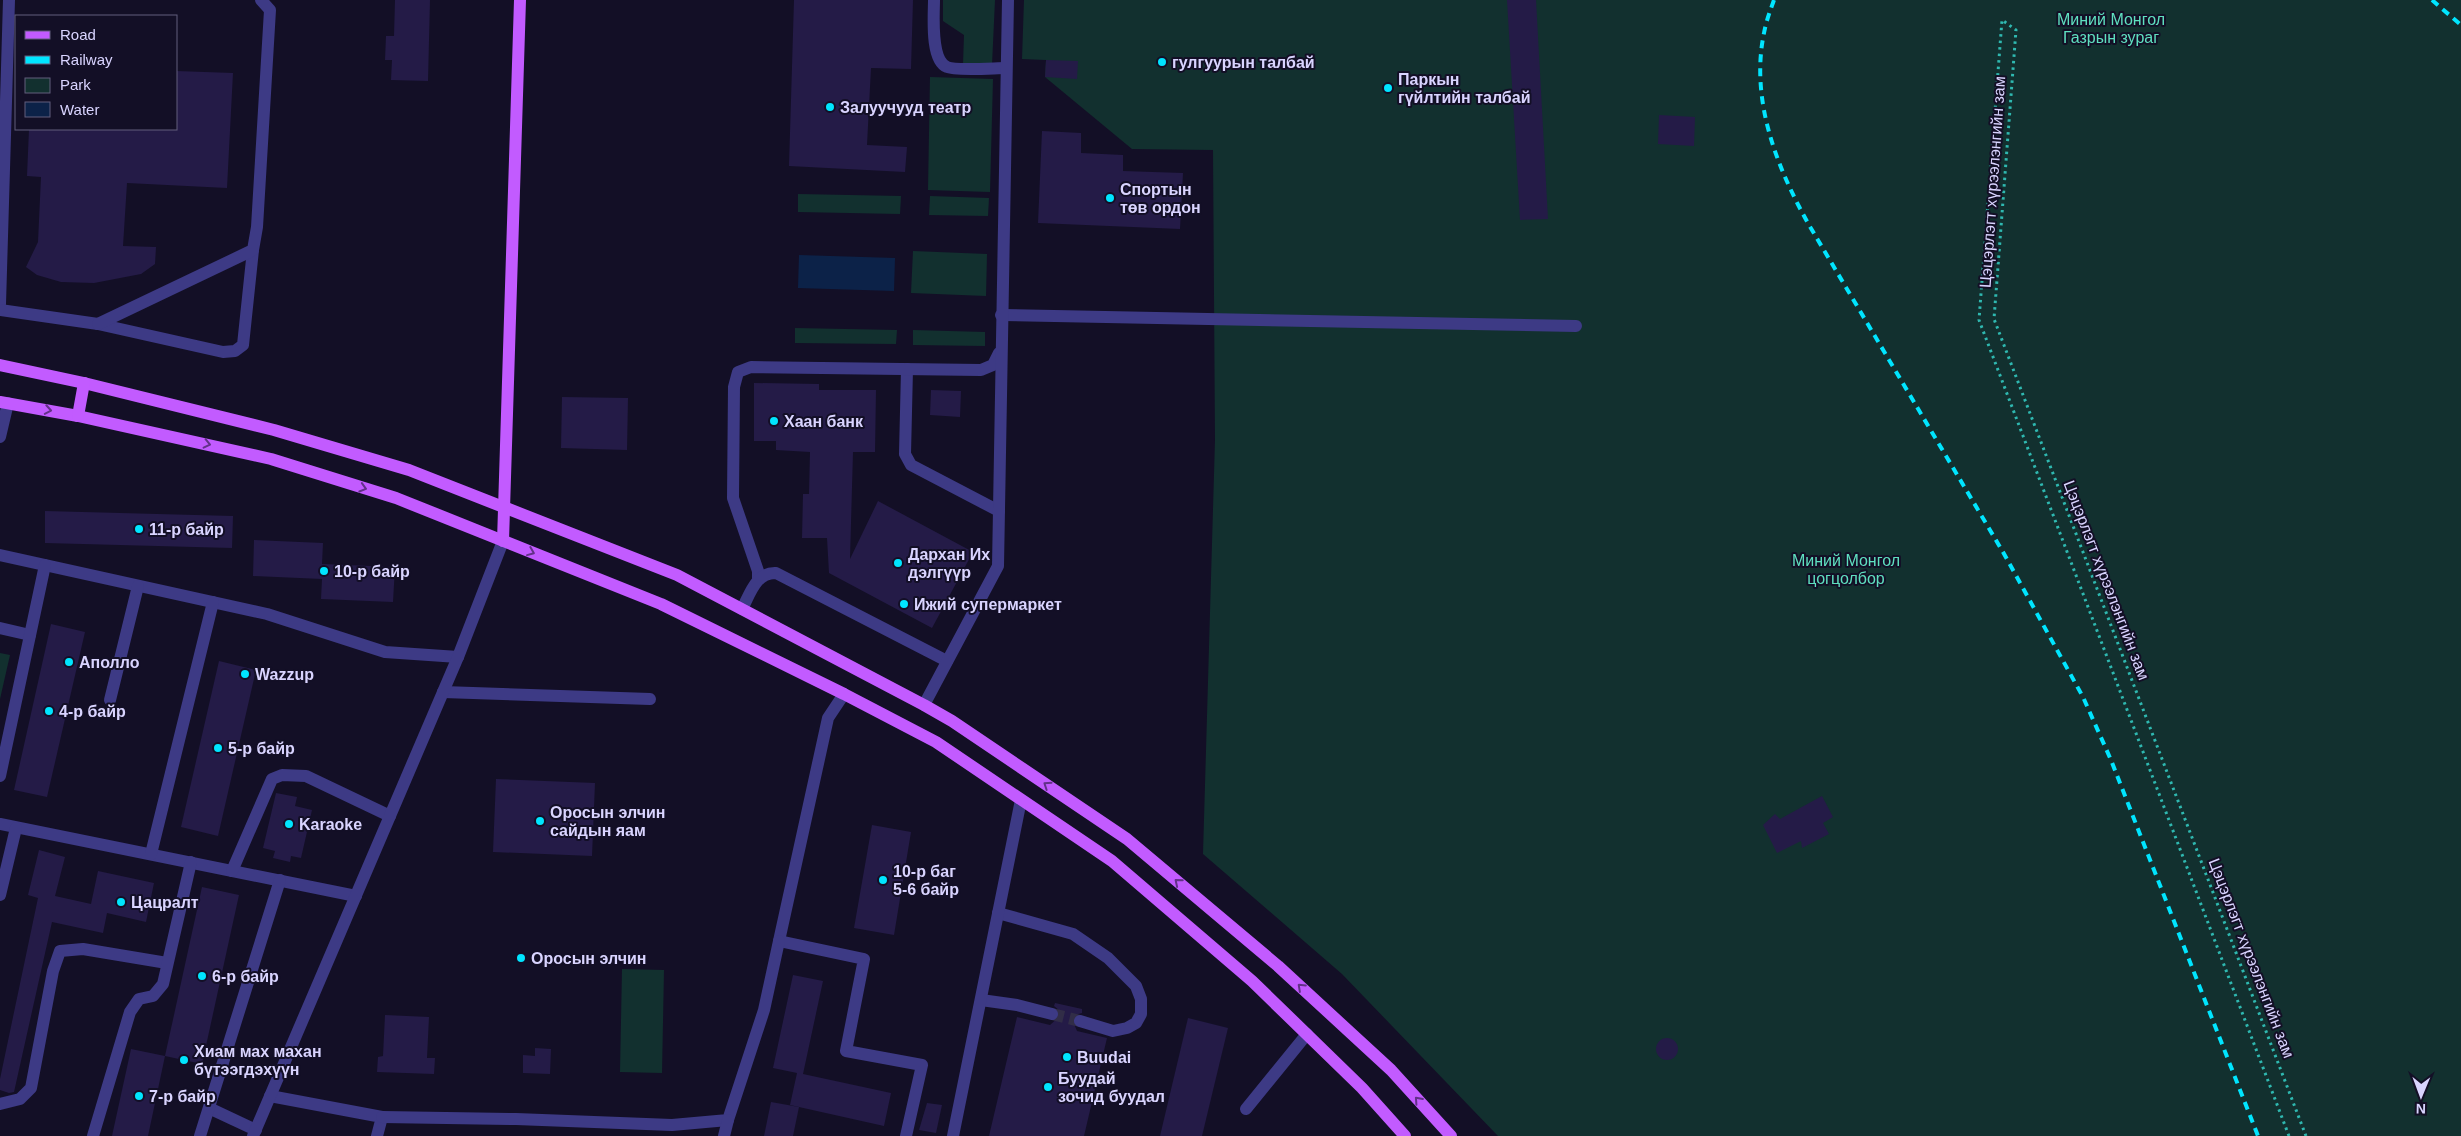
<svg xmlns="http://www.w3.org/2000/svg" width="2461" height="1136" viewBox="0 0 2461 1136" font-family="Helvetica,sans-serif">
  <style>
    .green { fill: #12302f }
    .water { fill: #0c2248 }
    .building { fill: #241b47 }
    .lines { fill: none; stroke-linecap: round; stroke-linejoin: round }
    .minor-tunnel { stroke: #312d47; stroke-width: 12; stroke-dasharray: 12 6; stroke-linecap: butt }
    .path { stroke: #2fb8b0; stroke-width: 3; stroke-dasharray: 2.5 4; stroke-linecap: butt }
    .minor { stroke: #3d3a85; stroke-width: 12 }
    .major { stroke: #c25bff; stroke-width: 12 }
    .rail { stroke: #00e5ff; stroke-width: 4; stroke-dasharray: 8 6; stroke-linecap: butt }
    .oneway { stroke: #623188 }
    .poi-dot { fill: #00e5ff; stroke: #130f26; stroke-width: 2 }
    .labels { text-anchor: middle; stroke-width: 4; stroke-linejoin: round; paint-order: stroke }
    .park-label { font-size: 16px; fill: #5fe0c0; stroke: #130f26 }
    .poi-label { font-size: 16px; font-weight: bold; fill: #d9d4ff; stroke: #130f26; text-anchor: start }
    .street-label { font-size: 16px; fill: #d9d4ff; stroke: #130f26 }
  </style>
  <rect width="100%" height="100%" fill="#130f26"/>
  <g class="green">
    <path d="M 943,0 L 995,0 L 992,65 L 963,64 L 964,35 L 943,21 Z"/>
    <path d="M 1024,0 L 2461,0 L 2461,1136 L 1498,1136 L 1342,974 L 1203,854 L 1215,440 L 1213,150 L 1132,149 L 1045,77 L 1046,60 L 1022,59 Z"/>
    <path d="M 930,77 L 993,79 L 990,192 L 928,190 Z"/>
    <path d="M 798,194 L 901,196 L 900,214 L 798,212 Z"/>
    <path d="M 930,196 L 989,198 L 988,216 L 929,215 Z"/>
    <path d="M 913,251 L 987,254 L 986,296 L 911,293 Z"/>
    <path d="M 795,328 L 897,330 L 896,344 L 795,343 Z"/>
    <path d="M 913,330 L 985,332 L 985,346 L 913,345 Z"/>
    <path d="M 0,653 L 10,655 L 0,699 Z"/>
    <path d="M 622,969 L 664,970 L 662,1073 L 620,1072 Z"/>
  </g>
  <path class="water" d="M 799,255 L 895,258 L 894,291 L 798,288 Z"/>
  <g class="building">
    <path d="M 395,0 L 430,0 L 428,81 L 391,80 L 392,60 L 385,60 L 386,36 L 394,36 Z"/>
    <path d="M 794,0 L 913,0 L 911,69 L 871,68 L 867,145 L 907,147 L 905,172 L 789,166 Z"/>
    <path d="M 1507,0 L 1536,0 L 1548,219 L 1520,220 Z"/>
    <path d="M 1046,60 L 1078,61 L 1077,79 L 1045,77 Z"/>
    <path d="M 176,71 L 233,73 L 227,188 L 127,183 L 123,246 L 156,247 L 155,264 L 141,274 L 94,283 L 61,282 L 37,275 L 26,267 L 38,242 L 41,177 L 27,176 L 29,129 L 176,129 Z"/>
    <path d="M 1659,115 L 1695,117 L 1694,146 L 1658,144 Z"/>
    <path d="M 1042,131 L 1081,133 L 1081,153 L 1123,155 L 1123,171 L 1183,173 L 1180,229 L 1038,223 Z"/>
    <path d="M 754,383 L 819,384 L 819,390 L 876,390 L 875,452 L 853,452 L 850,559 L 878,501 L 973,552 L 932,628 L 829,573 L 827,538 L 802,538 L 803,494 L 809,494 L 810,452 L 776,450 L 776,441 L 754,441 Z"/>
    <path d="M 931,390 L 961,391 L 960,417 L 930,415 Z"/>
    <path d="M 562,397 L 628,398 L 627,450 L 561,448 Z"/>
    <path d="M 45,511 L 233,516 L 232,548 L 45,543 Z"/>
    <path d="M 254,540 L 323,543 L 322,564 L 395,567 L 393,602 L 321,599 L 322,579 L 253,576 Z"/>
    <path d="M 51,624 L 85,632 L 47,797 L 14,790 Z"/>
    <path d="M 219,661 L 256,670 L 218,836 L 181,827 Z"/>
    <path d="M 496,779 L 595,783 L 592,856 L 493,852 Z"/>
    <path d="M 276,793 L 297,797 L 295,806 L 312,810 L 301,858 L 291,856 L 290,862 L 273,858 L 275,851 L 263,848 Z"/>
    <path d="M 1822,796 L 1833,817 L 1823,823 L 1829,834 L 1802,848 L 1801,841 L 1777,853 L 1763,825 L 1775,814 L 1780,819 Z"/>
    <path d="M 872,825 L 911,832 L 894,935 L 854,928 Z"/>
    <path d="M 39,850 L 65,857 L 55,896 L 91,904 L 98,871 L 154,883 L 146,922 L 107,913 L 103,933 L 52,922 L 14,1092 L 9,1093 L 0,1090 L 0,1079 L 38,898 L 28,895 Z"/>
    <path d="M 202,887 L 239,895 L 202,1064 L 165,1056 Z"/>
    <path d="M 793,975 L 823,981 L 803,1074 L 891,1093 L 884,1126 L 790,1105 L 797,1073 L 773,1068 Z"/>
    <path d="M 1055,1003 L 1082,1009 L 1082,1013 L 1075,1015 L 1072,1019 L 1077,1031 L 1107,1038 L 1084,1136 L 989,1136 L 1017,1017 L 1050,1025 L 1060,1016 L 1060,1011 L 1054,1006 Z"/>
    <path d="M 385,1015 L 429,1017 L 427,1058 L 435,1058 L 434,1074 L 377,1072 L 378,1057 L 383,1056 Z"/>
    <path d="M 1188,1018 L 1228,1028 L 1202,1136 L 1160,1136 Z"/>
    <circle cx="1667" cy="1049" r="11"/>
    <path d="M 535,1048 L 551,1049 L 550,1074 L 523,1073 L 523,1055 L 535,1056 Z"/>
    <path d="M 131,1049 L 165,1056 L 148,1136 L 112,1136 Z"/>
    <path d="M 771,1102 L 799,1107 L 793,1136 L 764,1136 Z"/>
    <path d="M 927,1103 L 942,1105 L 936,1133 L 919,1130 Z"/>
  </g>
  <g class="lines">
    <path class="minor-tunnel" d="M 1052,1014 L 1080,1021"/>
    <path class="path" d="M 2289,1136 L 1979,320 L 2002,20 L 2016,30 L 1994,319 L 2306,1136"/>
    <g class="minor">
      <path d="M 934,0 C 934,15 930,60 947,67 C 955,71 995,68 1006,68"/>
      <path d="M 0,304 L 9,0"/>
      <path d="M 0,310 L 98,324 L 223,352 L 235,351 L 243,345 L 253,250"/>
      <path d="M 1001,315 L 1576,326"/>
      <path d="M 98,324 L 253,250 L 257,227 L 270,10 L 261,0"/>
      <path d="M 907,369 L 905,454 L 911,465 L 999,511"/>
      <path d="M 0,437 L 8,403"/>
      <path d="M 0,555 L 267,614 L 385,652 L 458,657"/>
      <path d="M 758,580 L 758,571 L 733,498 L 734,387 L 738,372 L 751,367 L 981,370 L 993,365 L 999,353"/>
      <path d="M 742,609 C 750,594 756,572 776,573 L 947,661"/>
      <path d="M 0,628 L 30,635"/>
      <path d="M 443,692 L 650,699"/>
      <path d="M 844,694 L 828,718 L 779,941 L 864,959 L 846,1051 L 922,1065 L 906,1136"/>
      <path d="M 110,700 L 138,586"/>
      <path d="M 924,705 L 998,566 L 1008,0"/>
      <path d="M 0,776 L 45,565"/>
      <path d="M 0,824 L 356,896"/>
      <path d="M 151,854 L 213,602"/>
      <path d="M 232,871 L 272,779 L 282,775 L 306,776 L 390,816"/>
      <path d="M 0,895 L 16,828"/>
      <path d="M 998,913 L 1073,934 L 1108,958 L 1136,986 L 1141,999 L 1141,1014 L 1136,1023 L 1127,1028 L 1113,1031 L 1080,1021"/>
      <path d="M 981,1000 L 1017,1005 L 1052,1014"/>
      <path d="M 270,1096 L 382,1117 L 377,1136"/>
      <path d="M 0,1104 L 20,1099 L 31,1088 L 53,971 L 60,951 L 83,949 L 167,963"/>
      <path d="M 211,1109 L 256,1130"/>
      <path d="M 1246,1109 L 1307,1034"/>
      <path d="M 382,1117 L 516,1119 L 672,1125 L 728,1120 L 764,1010 L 779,941"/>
      <path d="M 93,1136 L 130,1012 L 139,999 L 153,996 L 163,984 L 191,862"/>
      <path d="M 200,1136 L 280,880"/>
      <path d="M 253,1136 L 458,657 L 503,541"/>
      <path d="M 724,1136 L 728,1120"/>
      <path d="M 953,1136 L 1021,800"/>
    </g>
    <g class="major">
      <path d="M 0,365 L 84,383 L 274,430 L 409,470 L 677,575 L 924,705 L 952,721 L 1127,839 L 1278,966 L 1391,1070 L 1451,1136"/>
      <path d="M 0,402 L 78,416 L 271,459 L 396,498 L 661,604 L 844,694 L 936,742 L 1112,861 L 1252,981 L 1362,1088 L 1405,1136"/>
      <path d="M 78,416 L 84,383"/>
      <path d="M 503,541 L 520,0"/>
    </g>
    <g class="rail">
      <path d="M 1774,0 C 1770,11 1766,22 1764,33 C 1750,100 1777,168 1809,225 L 2003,552 L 2083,697 L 2111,760 L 2258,1136"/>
      <path d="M 2432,0 L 2461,25"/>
    </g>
  </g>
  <defs><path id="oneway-chevron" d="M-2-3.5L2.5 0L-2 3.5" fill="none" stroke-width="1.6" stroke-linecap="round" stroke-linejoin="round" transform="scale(1.25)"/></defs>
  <g class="oneway">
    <use href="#oneway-chevron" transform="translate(48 410) rotate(10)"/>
    <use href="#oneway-chevron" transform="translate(207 444) rotate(13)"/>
    <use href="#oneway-chevron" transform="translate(363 488) rotate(17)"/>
    <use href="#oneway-chevron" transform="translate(531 552) rotate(22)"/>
    <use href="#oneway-chevron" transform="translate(1047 785) rotate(-146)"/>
    <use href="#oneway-chevron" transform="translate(1178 882) rotate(-140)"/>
    <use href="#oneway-chevron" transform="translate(1301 987) rotate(-137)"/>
    <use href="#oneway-chevron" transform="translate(1418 1100) rotate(-132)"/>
  </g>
  <g class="poi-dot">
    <circle cx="1162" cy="62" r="5"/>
    <circle cx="1388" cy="88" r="5"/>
    <circle cx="830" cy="107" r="5"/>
    <circle cx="1110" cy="198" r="5"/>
    <circle cx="774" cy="421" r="5"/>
    <circle cx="139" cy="529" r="5"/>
    <circle cx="898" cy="563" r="5"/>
    <circle cx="324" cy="571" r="5"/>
    <circle cx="904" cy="604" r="5"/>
    <circle cx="69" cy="662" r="5"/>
    <circle cx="245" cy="674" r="5"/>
    <circle cx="49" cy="711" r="5"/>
    <circle cx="218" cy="748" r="5"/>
    <circle cx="540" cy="821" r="5"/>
    <circle cx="289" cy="824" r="5"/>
    <circle cx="883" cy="880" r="5"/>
    <circle cx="121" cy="902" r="5"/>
    <circle cx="521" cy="958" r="5"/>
    <circle cx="202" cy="976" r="5"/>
    <circle cx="1067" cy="1057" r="5"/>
    <circle cx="184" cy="1060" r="5"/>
    <circle cx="1048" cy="1087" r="5"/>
    <circle cx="139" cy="1096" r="5"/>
  </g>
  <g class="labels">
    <g class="park-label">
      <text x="2111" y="25">Миний Монгол<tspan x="2111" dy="18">Газрын зураг</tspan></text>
      <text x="1846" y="566">Миний Монгол<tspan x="1846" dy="18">цогцолбор</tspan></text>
    </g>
    <g class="poi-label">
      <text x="1172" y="68">гулгуурын талбай</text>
      <text x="1398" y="85">Паркын<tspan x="1398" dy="18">гүйлтийн талбай</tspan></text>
      <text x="840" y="113">Залуучууд театр</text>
      <text x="1120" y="195">Спортын<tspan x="1120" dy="18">төв ордон</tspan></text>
      <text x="784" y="427">Хаан банк</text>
      <text x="149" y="535">11-р байр</text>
      <text x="908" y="560">Дархан Их<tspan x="908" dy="18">дэлгүүр</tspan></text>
      <text x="334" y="577">10-р байр</text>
      <text x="914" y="610">Ижий супермаркет</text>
      <text x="79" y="668">Аполло</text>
      <text x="255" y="680">Wazzup</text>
      <text x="59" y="717">4-р байр</text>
      <text x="228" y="754">5-р байр</text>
      <text x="550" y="818">Оросын элчин<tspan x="550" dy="18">сайдын яам</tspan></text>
      <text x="299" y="830">Karaoke</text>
      <text x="893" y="877">10-р баг<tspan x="893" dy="18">5-6 байр</tspan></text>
      <text x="131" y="908">Цацралт</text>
      <text x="531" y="964">Оросын элчин</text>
      <text x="212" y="982">6-р байр</text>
      <text x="194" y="1057">Хиам мах махан<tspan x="194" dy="18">бүтээгдэхүүн</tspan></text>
      <text x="1077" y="1063">Buudai</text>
      <text x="1058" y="1084">Буудай<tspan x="1058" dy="18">зочид буудал</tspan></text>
      <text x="149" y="1102">7-р байр</text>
    </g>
    <g class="street-label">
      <text transform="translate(1992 182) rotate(-86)" y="6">Цэцэрлэгт хүрээлэнгийн зам</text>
      <text transform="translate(2107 580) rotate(69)" y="6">Цэцэрлэгт хүрээлэнгийн зам</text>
      <text transform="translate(2252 958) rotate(69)" y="6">Цэцэрлэгт хүрээлэнгийн зам</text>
    </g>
  </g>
  <rect x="15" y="15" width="162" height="115" fill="#130f26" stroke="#625e7d"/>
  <rect x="25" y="31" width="25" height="8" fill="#c25bff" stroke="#625e7d"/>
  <text x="60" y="40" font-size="15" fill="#d9d4ff">Road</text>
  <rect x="25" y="56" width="25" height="8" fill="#00e5ff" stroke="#625e7d"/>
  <text x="60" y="65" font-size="15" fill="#d9d4ff">Railway</text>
  <rect x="25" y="78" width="25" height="15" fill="#12302f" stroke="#625e7d"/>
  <text x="60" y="90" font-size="15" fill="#d9d4ff">Park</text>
  <rect x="25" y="102" width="25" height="15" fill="#0c2248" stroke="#625e7d"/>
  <text x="60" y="115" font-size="15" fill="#d9d4ff">Water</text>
  <g transform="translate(2421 1096) rotate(181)" stroke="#130f26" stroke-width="4" paint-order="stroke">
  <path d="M0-4L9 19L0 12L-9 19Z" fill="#d9d4ff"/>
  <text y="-8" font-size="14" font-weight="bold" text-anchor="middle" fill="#d9d4ff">N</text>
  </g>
</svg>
